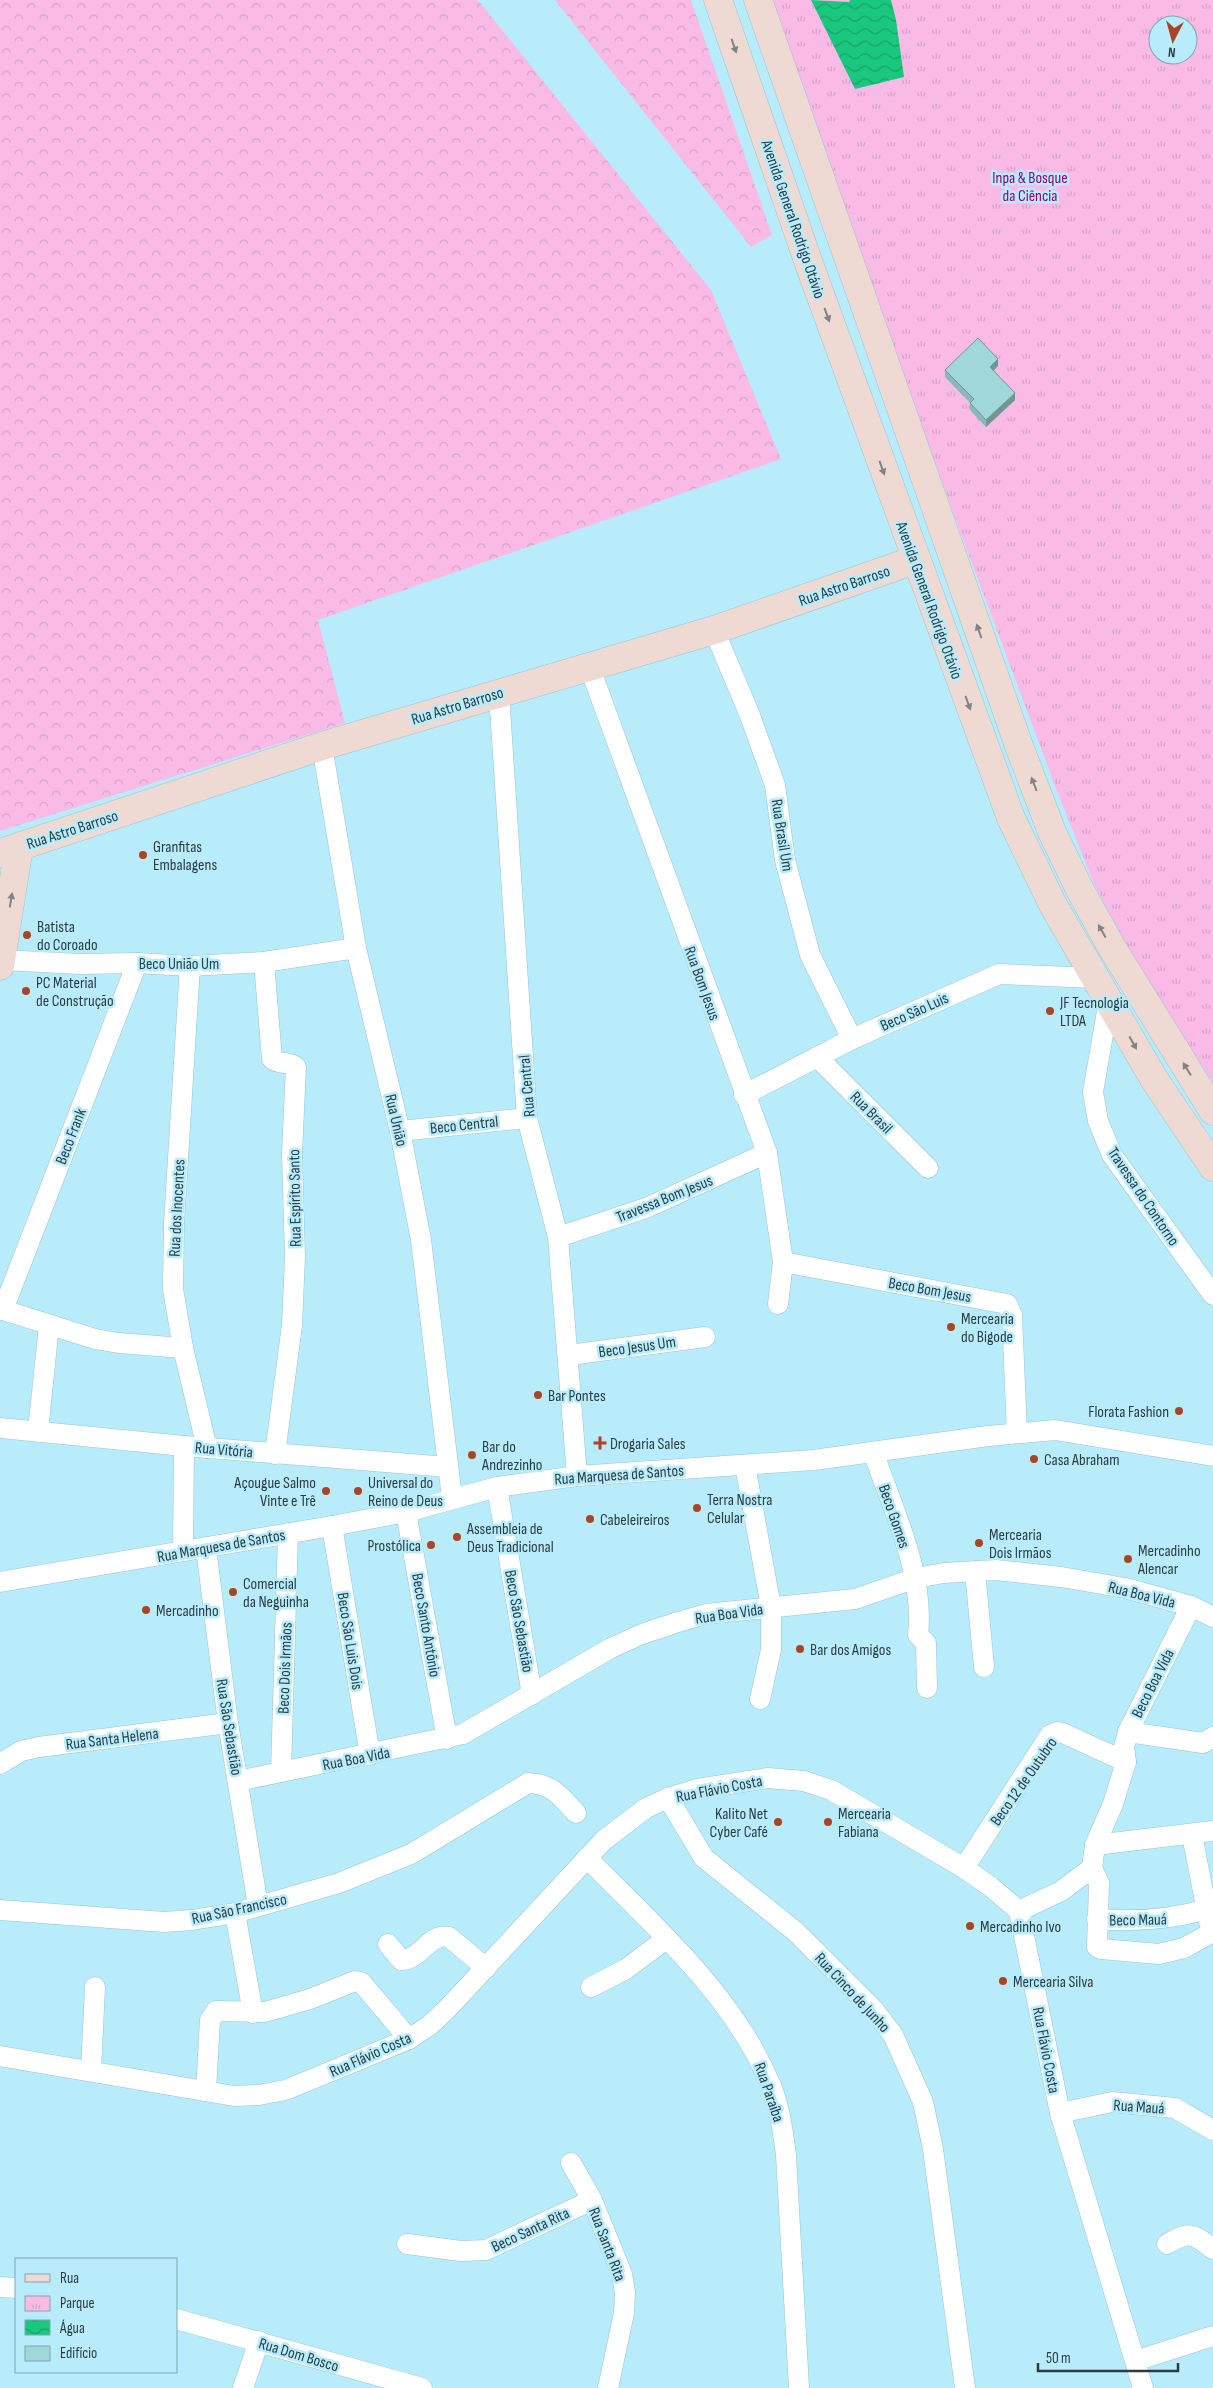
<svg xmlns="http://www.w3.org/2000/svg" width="1213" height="2388" viewBox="0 0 1213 2388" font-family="'Sofia Sans Condensed',sans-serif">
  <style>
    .forest { fill: url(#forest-crowns) }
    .park { fill: url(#park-tufts); fill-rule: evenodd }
    .water { fill: url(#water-waves) }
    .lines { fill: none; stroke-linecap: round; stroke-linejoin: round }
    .street-casing { stroke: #93c5d3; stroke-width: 21 }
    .secondary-casing { stroke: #93c5d3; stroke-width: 29 }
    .street { stroke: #fff; stroke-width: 20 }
    .secondary { stroke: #efdad3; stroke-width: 28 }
    .wall { fill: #8ab9ba }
    .shaded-wall { fill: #709697 }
    .building { fill: #a0d7d8; stroke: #709697 }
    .oneway { fill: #828484 }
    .poi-dot { fill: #ac4423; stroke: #b9ecfb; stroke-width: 2 }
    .labels { text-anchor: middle; stroke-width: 5; stroke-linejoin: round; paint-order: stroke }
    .park-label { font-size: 16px; fill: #92007a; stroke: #b9ecfb }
    .street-label { font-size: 16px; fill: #293d43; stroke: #b9ecfb }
    .poi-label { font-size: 16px; fill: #293d43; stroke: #b9ecfb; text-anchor: start }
  </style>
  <defs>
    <pattern id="forest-crowns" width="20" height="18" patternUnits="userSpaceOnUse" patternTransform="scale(1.25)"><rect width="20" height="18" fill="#f9bbe6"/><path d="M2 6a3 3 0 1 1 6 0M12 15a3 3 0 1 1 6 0" fill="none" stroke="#d5a2c6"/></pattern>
    <pattern id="park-tufts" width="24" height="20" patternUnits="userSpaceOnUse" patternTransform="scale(1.25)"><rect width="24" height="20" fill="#f9bbe6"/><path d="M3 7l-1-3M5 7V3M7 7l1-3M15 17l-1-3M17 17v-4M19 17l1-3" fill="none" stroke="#d5a2c6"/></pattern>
    <pattern id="water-waves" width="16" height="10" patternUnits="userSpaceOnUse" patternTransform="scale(1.25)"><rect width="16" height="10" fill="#1ac77e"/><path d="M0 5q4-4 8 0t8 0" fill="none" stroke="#17a369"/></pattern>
  </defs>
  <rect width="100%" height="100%" fill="#b9ecfb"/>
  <g class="forest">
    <path d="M 0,0 L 478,0 L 711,290 L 781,459 L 318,620 L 345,723 L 0,831 Z"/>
    <path d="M 555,0 L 691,0 L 772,235 L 751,247 Z"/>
  </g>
  <path class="park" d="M 769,0 L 1213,0 L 1213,1082 L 1150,988 L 1095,886 L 1058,794 L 955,518 ZM 1158,25 L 1188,25 L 1188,55 L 1158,55 Z"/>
  <path class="water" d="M 811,0 L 849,2 L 850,0 L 891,0 L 896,20 L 904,77 L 855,89 Z"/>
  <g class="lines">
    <defs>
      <g id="street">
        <path d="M 714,630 L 749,713 L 775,785 L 785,860 L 810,955 L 852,1039"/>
        <path d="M 590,668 L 767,1153 L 783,1262 L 778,1304"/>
        <path d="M 499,693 L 527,1118 L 558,1237 L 577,1476"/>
        <path d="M 322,746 L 356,948 L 400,1131 L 421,1240 L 452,1498"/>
        <path d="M 2,960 L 80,964 L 137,963 L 190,966 L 264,962 L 356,948"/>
        <path d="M 264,962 L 272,1059 C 279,1065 290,1061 296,1067 L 292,1153 L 295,1257 L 292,1325 L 275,1454"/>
        <path d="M 190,966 L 174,1223 L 173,1289 L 183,1348 L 207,1448"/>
        <path d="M 1109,1000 L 1093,1092 L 1098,1121 L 1112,1155 L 1213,1295"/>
        <path d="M 817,1057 L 928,1168"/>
        <path d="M 744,1095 L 852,1039 L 999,974 L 1096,978"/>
        <path d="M 400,1131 L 527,1118"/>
        <path d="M 558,1237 L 646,1208 L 767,1153"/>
        <path d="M 783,1262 L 1007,1304 L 1012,1315 L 1017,1433"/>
        <path d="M 0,1309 L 95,1339 L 119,1343 L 183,1348"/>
        <path d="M 3,1310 L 137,963"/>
        <path d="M 569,1355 L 705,1337"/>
        <path d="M 0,1428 L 184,1446 L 448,1467"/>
        <path d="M 38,1431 L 49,1325"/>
        <path d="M 874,1454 C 893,1510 925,1574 918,1635 L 926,1643 L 927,1688"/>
        <path d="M 745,1465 L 771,1607 L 771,1650 L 760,1699"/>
        <path d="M 497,1487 L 532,1695"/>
        <path d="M 406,1512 L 447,1739"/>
        <path d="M 332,1526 L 370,1755"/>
        <path d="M 206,1548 L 228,1723 L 258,1906"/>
        <path d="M 183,1551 L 184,1446"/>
        <path d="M 975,1571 L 984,1667"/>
        <path d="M 0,1582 L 332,1526 L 406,1512 L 497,1487 L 577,1476 L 814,1460 L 988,1436 L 1055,1430 L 1213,1456"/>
        <path d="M 1128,1732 L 1203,1743 L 1213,1737"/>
        <path d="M 0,1764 L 21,1751 L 39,1747 L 228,1723"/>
        <path d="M 281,1772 L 288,1533"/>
        <path d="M 238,1781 L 463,1734 L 611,1648 L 642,1634 L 678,1622 L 706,1614 L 855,1599 L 916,1578 L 944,1573 L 996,1570 L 1061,1577 L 1125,1588 L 1191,1606 L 1213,1617"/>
        <path d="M 668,1798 L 704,1858 L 796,1932 L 874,2010 L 893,2035 L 923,2102 L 933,2149 L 965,2388"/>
        <path d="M 1192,1835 L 1209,1922"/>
        <path d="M 1095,1845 L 1213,1831"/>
        <path d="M 587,1858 C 655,1927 735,1996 772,2088 C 780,2109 783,2132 786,2155 L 799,2388"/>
        <path d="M 964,1868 L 1050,1735 L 1057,1732 L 1063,1733 L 1126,1762"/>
        <path d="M 1092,1868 L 1099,1883 L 1097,1947 L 1101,1949 L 1159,1954 L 1184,1948 L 1211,1933"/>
        <path d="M 0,1910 L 164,1922 L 192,1920 L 235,1913 L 339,1883 L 411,1854 L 528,1783 C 553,1784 560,1796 576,1813"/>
        <path d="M 1019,1911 L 1061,1891 L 1092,1868 L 1095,1845 L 1113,1804 L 1126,1762 L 1124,1747 L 1128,1732 L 1191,1606"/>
        <path d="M 235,1913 L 253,2013"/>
        <path d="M 1097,1919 C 1135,1922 1170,1920 1207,1909"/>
        <path d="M 388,1944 L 401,1960 C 421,1960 429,1932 449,1937 L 486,1968"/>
        <path d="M 591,1987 L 626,1969 L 666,1939"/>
        <path d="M 0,2056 L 234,2096 L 259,2095 L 285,2090 L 310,2080 L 409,2039 L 430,2025 L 448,2008 L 604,1840 L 646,1808 L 668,1798 L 697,1789 L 768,1778 L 804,1781 L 831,1790 L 964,1868 L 991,1887 L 1019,1911 L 1060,2113 L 1143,2388"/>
        <path d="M 91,2071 L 95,1987"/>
        <path d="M 206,2091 L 210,2020 L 216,2011 L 265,2012 L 310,1999 L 355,1981 L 361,1982 L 409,2039"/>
        <path d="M 1060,2113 L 1112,2102 L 1175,2108 L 1213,2130"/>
        <path d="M 571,2163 L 592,2200 L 622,2274 L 625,2292 L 624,2313 L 608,2388"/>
        <path d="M 407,2244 L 461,2251 L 486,2250 L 592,2200"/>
        <path d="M 1167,2244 C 1190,2230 1193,2234 1213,2249"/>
        <path d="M 0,2287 L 16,2288"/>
        <path d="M 176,2319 L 422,2388"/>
        <path d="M 1135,2361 L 1213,2336"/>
        <path d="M 243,2388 L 259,2341"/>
      </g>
      <g id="secondary">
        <path d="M 718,0 L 808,261 L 1011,818 L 1053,905 L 1154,1079 L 1213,1167"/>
        <path d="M 758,0 L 1019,746 L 1052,832 L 1080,890 L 1111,946 L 1213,1111"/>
        <path d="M 0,853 L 322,746 L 714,630 L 915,560"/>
        <path d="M 0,966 L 19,847"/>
      </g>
    </defs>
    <use href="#street" class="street-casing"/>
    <use href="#secondary" class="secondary-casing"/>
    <use href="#street" class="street"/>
    <use href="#secondary" class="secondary"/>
  </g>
  <path class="wall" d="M 998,366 L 994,370 L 1015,400 L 986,427 L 970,410 L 970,403 L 945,377 L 945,370 Z"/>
  <g class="shaded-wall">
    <path d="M 998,359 L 998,366 L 990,374 L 990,367 Z"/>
    <path d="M 1015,393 L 1015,400 L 986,427 L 986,420 Z"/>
  </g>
  <path class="building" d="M 978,338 L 998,359 L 990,367 L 1015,393 L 986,420 L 970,403 L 974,399 L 945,370 Z"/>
  <defs><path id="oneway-solid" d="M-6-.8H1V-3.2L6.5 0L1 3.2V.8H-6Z" transform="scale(1.25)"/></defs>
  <g class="oneway">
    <use href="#oneway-solid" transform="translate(734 46) rotate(71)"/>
    <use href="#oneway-solid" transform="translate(827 315) rotate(70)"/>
    <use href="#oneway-solid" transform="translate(882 468) rotate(70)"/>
    <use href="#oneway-solid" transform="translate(979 631) rotate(-109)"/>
    <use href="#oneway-solid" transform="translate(968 703) rotate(70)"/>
    <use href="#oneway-solid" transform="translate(1034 784) rotate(-111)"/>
    <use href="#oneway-solid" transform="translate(11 900) rotate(-81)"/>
    <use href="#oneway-solid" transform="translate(1102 931) rotate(-119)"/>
    <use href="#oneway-solid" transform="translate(1133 1043) rotate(61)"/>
    <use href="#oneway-solid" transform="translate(1187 1069) rotate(-122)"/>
  </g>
  <g class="poi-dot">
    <circle cx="143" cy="855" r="5"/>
    <circle cx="27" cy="935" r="5"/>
    <circle cx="26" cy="991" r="5"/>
    <circle cx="1050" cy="1011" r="5"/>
    <circle cx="951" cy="1327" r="5"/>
    <circle cx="538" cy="1395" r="5"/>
    <circle cx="1179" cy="1411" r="5"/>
    <path d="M597.5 1435.5h5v5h5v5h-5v5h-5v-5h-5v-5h5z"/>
    <circle cx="472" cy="1455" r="5"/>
    <circle cx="1034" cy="1459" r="5"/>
    <circle cx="326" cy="1491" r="5"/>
    <circle cx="358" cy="1491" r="5"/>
    <circle cx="697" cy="1508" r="5"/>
    <circle cx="590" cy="1519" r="5"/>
    <circle cx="457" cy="1537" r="5"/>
    <circle cx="979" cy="1543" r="5"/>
    <circle cx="431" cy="1545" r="5"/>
    <circle cx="1128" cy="1559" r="5"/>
    <circle cx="233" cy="1592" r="5"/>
    <circle cx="146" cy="1610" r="5"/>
    <circle cx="800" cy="1649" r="5"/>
    <circle cx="778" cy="1822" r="5"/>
    <circle cx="828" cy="1822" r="5"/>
    <circle cx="970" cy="1926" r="5"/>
    <circle cx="1003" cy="1981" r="5"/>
  </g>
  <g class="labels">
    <g class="park-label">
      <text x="1030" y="183">Inpa &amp; Bosque<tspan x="1030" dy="18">da Ciência</tspan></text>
    </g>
    <g class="street-label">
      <text transform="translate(794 219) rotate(71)" y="6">Avenida General Rodrigo Otávio</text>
      <text transform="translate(844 585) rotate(-19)" y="6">Rua Astro Barroso</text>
      <text transform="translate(930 600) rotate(70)" y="6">Avenida General Rodrigo Otávio</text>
      <text transform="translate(457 705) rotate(-17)" y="6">Rua Astro Barroso</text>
      <text transform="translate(72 829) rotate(-18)" y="6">Rua Astro Barroso</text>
      <text transform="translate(783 835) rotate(81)" y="6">Rua Brasil Um</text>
      <text x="179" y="969">Beco União Um</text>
      <text transform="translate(703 983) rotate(70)" y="6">Rua Bom Jesus</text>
      <text transform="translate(914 1011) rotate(-24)" y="6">Beco São Luis</text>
      <text transform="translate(526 1086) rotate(-95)" y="6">Rua Central</text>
      <text transform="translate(872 1112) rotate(45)" y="6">Rua Brasil</text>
      <text transform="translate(397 1120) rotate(77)" y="6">Rua União</text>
      <text transform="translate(464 1124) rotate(-6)" y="6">Beco Central</text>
      <text transform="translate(70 1136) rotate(-69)" y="6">Beco Frank</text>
      <text transform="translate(1144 1196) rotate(56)" y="6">Travessa do Contorno</text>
      <text transform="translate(294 1198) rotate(-91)" y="6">Rua Espírito Santo</text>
      <text transform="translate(664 1198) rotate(-22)" y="6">Travessa Bom Jesus</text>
      <text transform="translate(176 1208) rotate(-87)" y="6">Rua dos Inocentes</text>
      <text transform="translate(930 1289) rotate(10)" y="6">Beco Bom Jesus</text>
      <text transform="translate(637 1346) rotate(-8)" y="6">Beco Jesus Um</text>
      <text transform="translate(224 1449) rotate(5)" y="6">Rua Vitória</text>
      <text transform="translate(619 1474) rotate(-4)" y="6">Rua Marquesa de Santos</text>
      <text transform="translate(895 1516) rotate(71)" y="6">Beco Gomes</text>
      <text transform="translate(221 1545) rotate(-10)" y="6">Rua Marquesa de Santos</text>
      <text transform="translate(1142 1594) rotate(14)" y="6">Rua Boa Vida</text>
      <text transform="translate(729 1613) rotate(-8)" y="6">Rua Boa Vida</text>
      <text transform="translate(520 1621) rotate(80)" y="6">Beco São Sebastião</text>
      <text transform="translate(427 1625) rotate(80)" y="6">Beco Santo Antônio</text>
      <text transform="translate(351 1641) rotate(81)" y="6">Beco São Luis Dois</text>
      <text transform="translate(284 1668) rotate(-88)" y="6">Beco Dois Irmãos</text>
      <text transform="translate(1152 1683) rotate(-63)" y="6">Beco Boa Vida</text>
      <text transform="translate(230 1727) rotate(81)" y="6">Rua São Sebastião</text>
      <text transform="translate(112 1738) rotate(-7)" y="6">Rua Santa Helena</text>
      <text transform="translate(356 1758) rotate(-11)" y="6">Rua Boa Vida</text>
      <text transform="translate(1023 1781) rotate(-55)" y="6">Beco 12 de Outubro</text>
      <text transform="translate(719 1788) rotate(-11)" y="6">Rua Flávio Costa</text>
      <text transform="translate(239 1908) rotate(-12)" y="6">Rua São Francisco</text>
      <text transform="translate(1138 1919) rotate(-1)" y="6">Beco Mauá</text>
      <text transform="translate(853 1992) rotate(47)" y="6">Rua Cinco de Junho</text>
      <text transform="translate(1047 2050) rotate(79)" y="6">Rua Flávio Costa</text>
      <text transform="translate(370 2054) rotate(-24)" y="6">Rua Flávio Costa</text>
      <text transform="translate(770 2092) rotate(71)" y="6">Rua Paraíba</text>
      <text transform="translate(1139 2106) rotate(4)" y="6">Rua Mauá</text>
      <text transform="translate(530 2229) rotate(-25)" y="6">Beco Santa Rita</text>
      <text transform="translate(608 2244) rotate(69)" y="6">Rua Santa Rita</text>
      <text transform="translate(299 2354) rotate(17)" y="6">Rua Dom Bosco</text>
    </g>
    <g class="poi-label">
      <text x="153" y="852">Granfitas<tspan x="153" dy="18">Embalagens</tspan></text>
      <text x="37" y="932">Batista<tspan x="37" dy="18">do Coroado</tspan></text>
      <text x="36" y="988">PC Material<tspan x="36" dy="18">de Construção</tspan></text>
      <text x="1060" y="1008">JF Tecnologia<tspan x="1060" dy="18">LTDA</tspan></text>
      <text x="961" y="1324">Mercearia<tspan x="961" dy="18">do Bigode</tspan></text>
      <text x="548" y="1401">Bar Pontes</text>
      <text x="1169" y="1417" text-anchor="end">Florata Fashion</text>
      <text x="610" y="1449">Drogaria Sales</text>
      <text x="482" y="1452">Bar do<tspan x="482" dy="18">Andrezinho</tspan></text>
      <text x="1044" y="1465">Casa Abraham</text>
      <text x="316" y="1488" text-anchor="end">Açougue Salmo<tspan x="316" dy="18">Vinte e Trê</tspan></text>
      <text x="368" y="1488">Universal do<tspan x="368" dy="18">Reino de Deus</tspan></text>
      <text x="707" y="1505">Terra Nostra<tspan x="707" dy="18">Celular</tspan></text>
      <text x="600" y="1525">Cabeleireiros</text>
      <text x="467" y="1534">Assembleia de<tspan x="467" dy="18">Deus Tradicional</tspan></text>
      <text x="989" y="1540">Mercearia<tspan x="989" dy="18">Dois Irmãos</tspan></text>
      <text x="421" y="1551" text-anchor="end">Prostólica</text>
      <text x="1138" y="1556">Mercadinho<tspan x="1138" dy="18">Alencar</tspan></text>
      <text x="243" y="1589">Comercial<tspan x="243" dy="18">da Neguinha</tspan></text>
      <text x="156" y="1616">Mercadinho</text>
      <text x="810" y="1655">Bar dos Amigos</text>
      <text x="768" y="1819" text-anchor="end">Kalito Net<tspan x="768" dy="18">Cyber Café</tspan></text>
      <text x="838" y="1819">Mercearia<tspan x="838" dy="18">Fabiana</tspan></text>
      <text x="980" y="1932">Mercadinho Ivo</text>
      <text x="1013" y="1987">Mercearia Silva</text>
    </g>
  </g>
  <rect x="15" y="2258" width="162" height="115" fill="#b9ecfb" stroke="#7fa6b1"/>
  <rect x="25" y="2274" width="25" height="8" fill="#efdad3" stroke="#7fa6b1"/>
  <text x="60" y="2283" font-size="15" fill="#293d43">Rua</text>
  <rect x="25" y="2296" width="25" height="15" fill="url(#park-tufts)" stroke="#7fa6b1"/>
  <text x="60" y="2308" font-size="15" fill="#293d43">Parque</text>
  <rect x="25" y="2320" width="25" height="15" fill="url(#water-waves)" stroke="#7fa6b1"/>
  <text x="60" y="2333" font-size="15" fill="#293d43">Água</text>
  <rect x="25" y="2346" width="25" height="15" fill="#a0d7d8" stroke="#7fa6b1"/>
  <text x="60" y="2358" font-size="15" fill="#293d43">Edifício</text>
  <g transform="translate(1173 40) rotate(186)"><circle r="24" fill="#b9ecfb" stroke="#7fa6b1"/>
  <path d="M0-4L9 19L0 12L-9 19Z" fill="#ac4423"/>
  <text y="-8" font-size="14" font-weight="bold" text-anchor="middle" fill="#293d43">N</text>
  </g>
  <path d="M1038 2363v8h140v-8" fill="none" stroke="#293d43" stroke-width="2.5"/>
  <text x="1046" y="2363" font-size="15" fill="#293d43" stroke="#b9ecfb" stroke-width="4" paint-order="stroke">50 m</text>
</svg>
